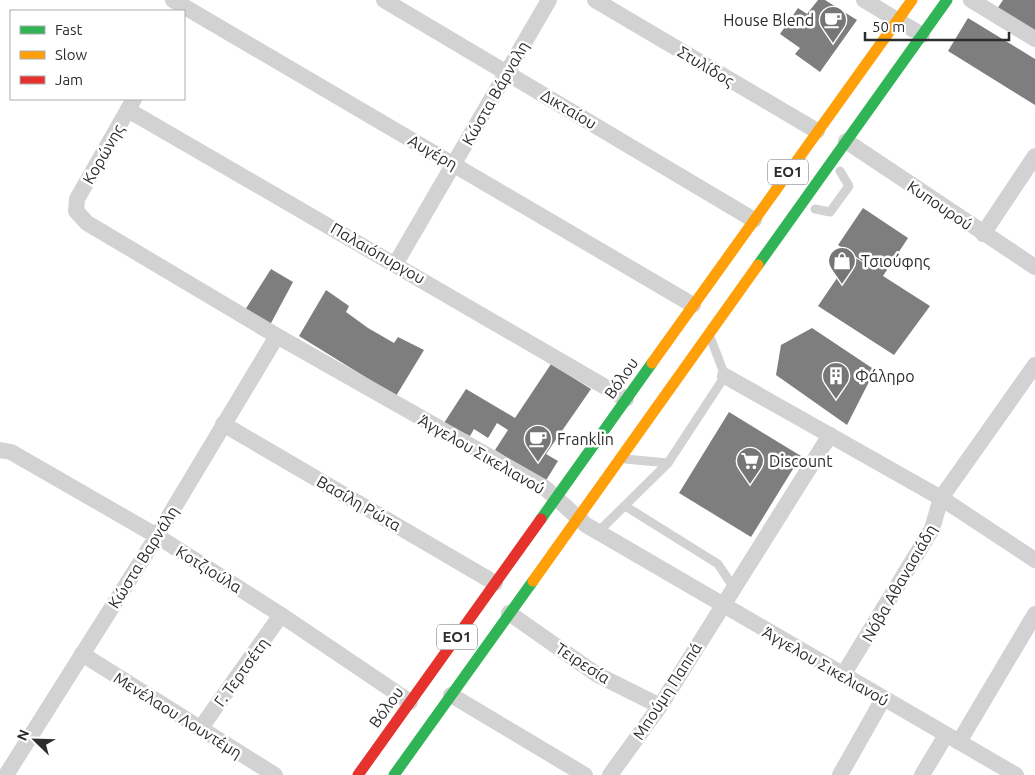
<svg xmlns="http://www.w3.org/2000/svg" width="1035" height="775" viewBox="0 0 1035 775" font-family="Ubuntu,sans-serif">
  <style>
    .building { fill: #7e7e7e }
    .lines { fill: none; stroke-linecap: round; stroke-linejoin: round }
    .lane { stroke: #d2d2d2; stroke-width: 9 }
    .street { stroke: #d2d2d2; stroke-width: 16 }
    .fast { stroke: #30b455; stroke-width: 11 }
    .slow { stroke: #ff9f0a; stroke-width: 11 }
    .jam { stroke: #e5322d; stroke-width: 11 }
    .labels { text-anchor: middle; stroke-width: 5; stroke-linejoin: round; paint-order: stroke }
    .shield { fill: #fff; stroke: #6c6c6c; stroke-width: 1 }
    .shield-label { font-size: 15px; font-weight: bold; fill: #2d2d2d }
    .poi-label { font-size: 16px; fill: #2d2d2d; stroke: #fff; text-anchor: start }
    .street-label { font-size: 16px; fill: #2d2d2d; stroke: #fff }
  </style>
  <rect width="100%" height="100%" fill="#fff"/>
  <g class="building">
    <path d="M 818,0 L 825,0 L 857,20 L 820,72 L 795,54 L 800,48 L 780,34 L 798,8 L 807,14 Z"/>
    <path d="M 1003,0 L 1035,0 L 1035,31 L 997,9 Z"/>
    <path d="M 968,18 L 1035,59 L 1035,105 L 948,51 Z"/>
    <path d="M 863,208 L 908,238 L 883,276 L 930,306 L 894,355 L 818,306 L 852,256 L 877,271 L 838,245 Z"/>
    <path d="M 271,269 L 293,282 L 270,325 L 245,310 Z"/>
    <path d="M 326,290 L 349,306 L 346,312 L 368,328 L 394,343 L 398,337 L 424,350 L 396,396 L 299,336 Z"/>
    <path d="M 812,328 L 875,370 L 847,425 L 776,375 L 781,345 Z"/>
    <path d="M 551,364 L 591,389 L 546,454 L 558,461 L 545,482 L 495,450 L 508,430 L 497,423 L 488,438 L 474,429 L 470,436 L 444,423 L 466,389 L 515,418 Z"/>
    <path d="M 729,412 L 801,456 L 751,537 L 679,493 Z"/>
  </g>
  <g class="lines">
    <g class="lane">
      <path d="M 815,209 L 830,212 L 849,186 L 840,171"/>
      <path d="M 625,459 L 668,463 L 725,376 L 711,339"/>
      <path d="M 625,506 L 718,564 L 734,588"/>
      <path d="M 598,532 L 668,463"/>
    </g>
    <g class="street">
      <path d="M 173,0 L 693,305"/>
      <path d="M 384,0 L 754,220"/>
      <path d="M 595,0 L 817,131"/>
      <path d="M 864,0 L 922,35"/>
      <path d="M 971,0 L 1035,39"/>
      <path d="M 134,99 L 77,199 L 76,211 L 87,223 L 277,336 L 545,488 L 586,525 L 1016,775"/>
      <path d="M 128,110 L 626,399"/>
      <path d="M 846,141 L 1035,267"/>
      <path d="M 983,234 L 1035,156"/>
      <path d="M 396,263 L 549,0"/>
      <path d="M 725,376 L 941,498 L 1035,560"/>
      <path d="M 223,424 L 495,583"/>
      <path d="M 0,450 L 11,452 L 157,536 L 281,615 L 410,702"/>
      <path d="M 509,613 L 596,674 L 660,706"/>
      <path d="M 82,654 L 275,775"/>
      <path d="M 843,675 L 932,529 L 941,498 L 1035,365"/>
      <path d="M 451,695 L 585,775"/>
      <path d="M 200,729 L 281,615"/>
      <path d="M 959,742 L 1035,614"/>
      <path d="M 6,775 L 157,536 L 277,336"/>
      <path d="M 610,775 L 660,706 L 830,435"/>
      <path d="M 840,775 L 883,699"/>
      <path d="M 922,775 L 946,735"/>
    </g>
    <g class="fast">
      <path d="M 758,265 L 947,0"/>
      <path d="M 541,519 L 652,363"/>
      <path d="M 394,775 L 533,581"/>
    </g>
    <g class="slow">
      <path d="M 652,363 L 912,0"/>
      <path d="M 533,581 L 758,265"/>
    </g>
    <path class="jam" d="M 358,775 L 541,519"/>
  </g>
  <defs>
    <symbol id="cafe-pin" viewBox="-11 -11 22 30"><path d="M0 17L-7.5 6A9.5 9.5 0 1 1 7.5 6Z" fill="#767676" stroke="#fff"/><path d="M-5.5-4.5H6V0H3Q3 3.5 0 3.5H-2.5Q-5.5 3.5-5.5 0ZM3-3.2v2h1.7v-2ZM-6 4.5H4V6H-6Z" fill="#fff"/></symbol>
    <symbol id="shop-pin" viewBox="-11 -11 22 30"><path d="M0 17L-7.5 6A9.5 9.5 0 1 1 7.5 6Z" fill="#767676" stroke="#fff"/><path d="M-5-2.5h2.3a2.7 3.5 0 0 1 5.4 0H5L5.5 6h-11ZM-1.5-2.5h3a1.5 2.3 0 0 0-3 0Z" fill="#fff"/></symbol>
    <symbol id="building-pin" viewBox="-11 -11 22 30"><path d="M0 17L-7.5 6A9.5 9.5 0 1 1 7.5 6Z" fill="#767676" stroke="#fff"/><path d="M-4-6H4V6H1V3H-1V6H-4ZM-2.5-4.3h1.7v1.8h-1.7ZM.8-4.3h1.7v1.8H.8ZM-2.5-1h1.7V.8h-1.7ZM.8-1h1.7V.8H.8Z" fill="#fff"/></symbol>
    <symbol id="supermarket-pin" viewBox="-11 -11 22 30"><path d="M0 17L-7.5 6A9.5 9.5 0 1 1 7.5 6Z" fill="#767676" stroke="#fff"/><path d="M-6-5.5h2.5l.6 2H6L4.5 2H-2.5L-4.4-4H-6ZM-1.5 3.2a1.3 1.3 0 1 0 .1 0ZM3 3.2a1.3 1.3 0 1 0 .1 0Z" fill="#fff"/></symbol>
  </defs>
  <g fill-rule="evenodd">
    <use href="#cafe-pin" x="817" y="4" width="32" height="43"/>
    <use href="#shop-pin" x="826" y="245" width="32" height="43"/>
    <use href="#building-pin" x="820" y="360" width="32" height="43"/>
    <use href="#cafe-pin" x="522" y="423" width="32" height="43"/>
    <use href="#supermarket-pin" x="734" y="445" width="32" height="43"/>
  </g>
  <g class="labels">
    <g class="shield">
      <rect x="768" y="159.5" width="40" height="25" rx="4"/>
      <rect x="437" y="624.5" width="40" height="25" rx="4"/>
    </g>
    <g class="shield-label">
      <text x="788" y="177">ΕΟ1</text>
      <text x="457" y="642">ΕΟ1</text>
    </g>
    <g class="poi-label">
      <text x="814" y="26" text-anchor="end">House Blend</text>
      <text x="861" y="267">Τσιούφης</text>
      <text x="855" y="382">Φάληρο</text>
      <text x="557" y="445">Franklin</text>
      <text x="769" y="467">Discount</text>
    </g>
    <g class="street-label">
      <text transform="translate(706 66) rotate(31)" y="6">Στυλίδος</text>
      <text transform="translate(495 93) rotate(-60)" y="6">Κώστα Βάρναλη</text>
      <text transform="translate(569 109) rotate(31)" y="6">Δικταίου</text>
      <text transform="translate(433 152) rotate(30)" y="6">Αυγέρη</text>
      <text transform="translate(103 154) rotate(-60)" y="6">Κορώνης</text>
      <text transform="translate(940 205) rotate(34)" y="6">Κυπουρού</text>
      <text transform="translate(378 253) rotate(30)" y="6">Παλαιόπυργου</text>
      <text transform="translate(621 378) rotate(-55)" y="6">Βόλου</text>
      <text transform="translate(482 454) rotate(30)" y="6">Άγγελου Σικελιανού</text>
      <text transform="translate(359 503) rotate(30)" y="6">Βασίλη Ρώτα</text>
      <text transform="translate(143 557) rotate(-58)" y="6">Κώστα Βαρνάλη</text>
      <text transform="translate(209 569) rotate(32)" y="6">Κοτζιούλα</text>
      <text transform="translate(899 583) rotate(-60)" y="6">Νόβα Αθανασιάδη</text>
      <text transform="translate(583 663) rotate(33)" y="6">Τειρεσία</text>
      <text transform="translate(826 666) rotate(30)" y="6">Άγγελου Σικελιανού</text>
      <text transform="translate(241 672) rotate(-54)" y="6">Γ. Τερτσέτη</text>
      <text transform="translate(667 691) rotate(-57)" y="6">Μπούμη Παππά</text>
      <text transform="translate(386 707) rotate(-54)" y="6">Βόλου</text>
      <text transform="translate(178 715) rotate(32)" y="6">Μενέλαου Λουντέμη</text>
    </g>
  </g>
  <rect x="10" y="10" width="175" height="90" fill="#ffffff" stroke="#ababab"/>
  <rect x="20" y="26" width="25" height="8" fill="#30b455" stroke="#ababab"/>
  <text x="55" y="35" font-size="15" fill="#2d2d2d">Fast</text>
  <rect x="20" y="51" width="25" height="8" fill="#ff9f0a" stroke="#ababab"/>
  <text x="55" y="60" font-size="15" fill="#2d2d2d">Slow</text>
  <rect x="20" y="76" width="25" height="8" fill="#e5322d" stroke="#ababab"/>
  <text x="55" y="85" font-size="15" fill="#2d2d2d">Jam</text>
  <g transform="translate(35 740) rotate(293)" stroke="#ffffff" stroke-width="4" paint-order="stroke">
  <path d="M0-4L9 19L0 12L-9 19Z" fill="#2d2d2d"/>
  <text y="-8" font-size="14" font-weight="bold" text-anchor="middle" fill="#2d2d2d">N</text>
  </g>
  <path d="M865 32v8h144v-8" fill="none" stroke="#2d2d2d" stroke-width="2.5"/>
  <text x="872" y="32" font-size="15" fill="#2d2d2d" stroke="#ffffff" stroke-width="4" paint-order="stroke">50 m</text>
</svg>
